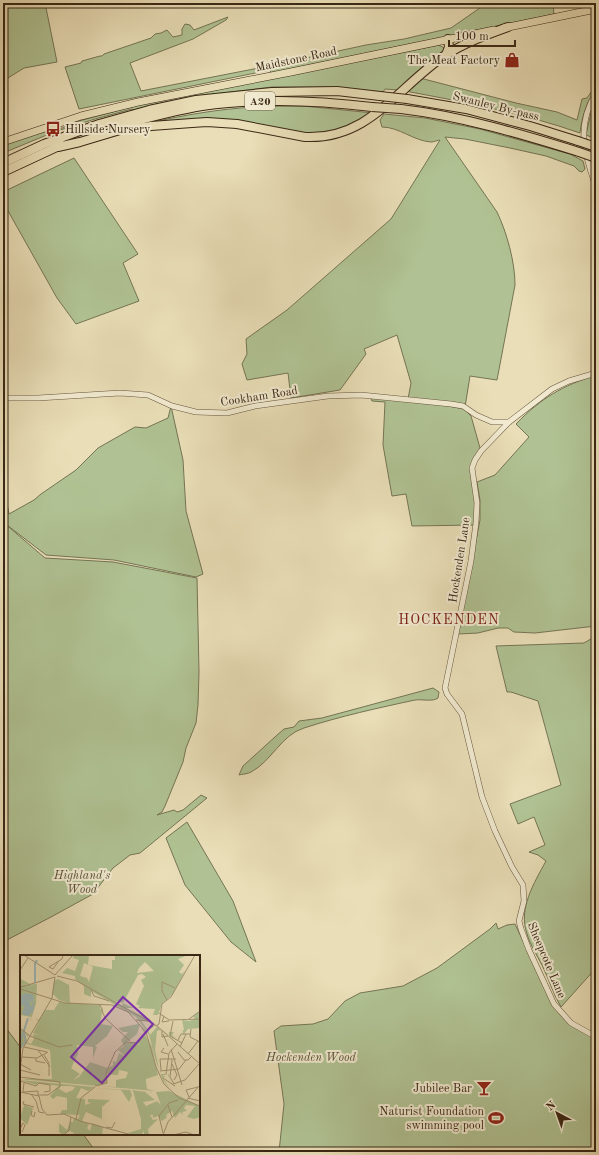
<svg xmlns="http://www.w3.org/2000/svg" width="599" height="1155" viewBox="0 0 599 1155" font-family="'Old Standard TT',serif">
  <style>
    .green { fill: #b0c293; stroke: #757454 }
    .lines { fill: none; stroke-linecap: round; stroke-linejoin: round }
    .minor-casing { stroke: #66553d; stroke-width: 6 }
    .major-casing { stroke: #3a2714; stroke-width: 8 }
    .highway-casing { stroke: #3a2714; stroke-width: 10 }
    .minor { stroke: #f1ead0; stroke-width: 5 }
    .major { stroke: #e9deb7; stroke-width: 7 }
    .highway { stroke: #e9deb7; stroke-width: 8 }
    .highway-bridge-casing { stroke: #3a2714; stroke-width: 10; stroke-linecap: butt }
    .highway-bridge { stroke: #e9deb7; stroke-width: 8 }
    .labels { text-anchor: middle; stroke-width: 4; stroke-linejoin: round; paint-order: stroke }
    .shield { fill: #f1ead0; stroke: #71624c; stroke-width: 1 }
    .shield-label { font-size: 11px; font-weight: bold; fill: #3a2714 }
    .street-label { font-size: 12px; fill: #3a2714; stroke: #f1ead0 }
    .poi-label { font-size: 12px; fill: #3a2714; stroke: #f1ead0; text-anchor: end }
    .park-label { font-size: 12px; font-style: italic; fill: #584e34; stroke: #f1ead0 }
    .quarter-label { font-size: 14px; letter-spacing: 1px; fill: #7a1f14; stroke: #f1ead0 }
    .inset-river { fill: none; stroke: #9db9ba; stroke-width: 2 }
    .inset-road { fill: none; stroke: #a39576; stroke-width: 1 }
    .view { fill: #7b2cbf; fill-opacity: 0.15; stroke: #7b2cbf; stroke-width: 2 }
    .inset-edge { fill: none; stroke: #3a2714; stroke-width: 2 }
  </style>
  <rect width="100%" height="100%" fill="#e9deb7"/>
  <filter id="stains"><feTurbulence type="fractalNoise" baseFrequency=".005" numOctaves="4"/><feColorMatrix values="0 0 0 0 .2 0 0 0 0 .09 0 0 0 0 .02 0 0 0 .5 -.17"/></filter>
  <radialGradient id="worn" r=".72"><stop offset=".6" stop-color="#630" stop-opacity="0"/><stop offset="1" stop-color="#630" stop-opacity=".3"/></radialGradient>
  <g class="green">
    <path d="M 3,3 L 45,3 L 57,62 L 24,68 L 3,81 Z"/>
    <path d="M 487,3 L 553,3 L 554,14 L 271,73 L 270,70 L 79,109 L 65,67 L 81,63 L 82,61 L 100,56 L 102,56 L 104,54 L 151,38 L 155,34 L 161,33 L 167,30 L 173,37 L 182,35 L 182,29 L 185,24 L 190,25 L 194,30 L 228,17 L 226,20 L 193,39 L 130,63 L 141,91 L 269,66 L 366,45 L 404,39 L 451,28 Z"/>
    <path d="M 439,45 L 444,48 L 444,53 L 399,90 L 385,89 L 383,92 L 337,87 L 272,87 L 206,95 L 133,110 L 132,109 L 95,119 L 54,132 L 8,151 L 3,149 L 3,145 L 42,132 L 62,128 L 75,122 L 139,105 Z"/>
    <path d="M 420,78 L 516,103 L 557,112 L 577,120 L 582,99 L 587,98 L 596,85 C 596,91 591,96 588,102 C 584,111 581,123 580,133 C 523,113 464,102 405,91 Z"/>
    <path d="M 596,98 L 596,139 L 586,135 L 593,104 Z"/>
    <path d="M 304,106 L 373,113 L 351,126 L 331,132 L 311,135 L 266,127 L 149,123 C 184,115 219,109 255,107 C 271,106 287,106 304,106 Z"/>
    <path d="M 384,114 L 425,118 L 480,129 L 570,154 L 583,161 L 585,169 L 582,172 L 579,171 L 574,166 L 546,156 L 510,148 L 465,139 L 445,137 L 497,212 C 507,233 515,262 515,285 L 497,380 L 470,376 L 465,407 L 408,399 L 411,383 L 397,335 L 364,349 L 366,354 L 340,390 L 291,398 L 288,373 L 247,380 L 242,364 L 247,354 L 246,339 L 287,310 L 391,219 L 440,140 C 438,140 434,142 431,142 C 414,141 399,127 382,127 L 380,120 Z"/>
    <path d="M 74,158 L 138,254 L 123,263 L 139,301 L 76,324 L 57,298 L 3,202 L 3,192 Z"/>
    <path d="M 596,375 L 596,626 L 535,633 L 514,632 L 508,628 L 498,628 L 478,633 L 458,634 L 480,520 L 480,500 L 477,482 L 495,475 L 529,437 L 516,424 C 541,398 562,386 596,375 Z"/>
    <path d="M 370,397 L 443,405 L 464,409 L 471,416 L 480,448 L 473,460 L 476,501 L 475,525 L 412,526 L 406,494 L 392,496 L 383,445 L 385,402 L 372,401 Z"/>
    <path d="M 171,406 L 183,460 L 186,511 L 203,574 L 196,577 L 114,560 L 46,555 L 3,522 L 3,484 L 9,514 L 34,500 L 41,494 L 76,470 L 98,448 L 135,427 L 146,428 L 168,418 Z"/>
    <path d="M 3,522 L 45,558 L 113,562 L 197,578 L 199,672 L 198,705 L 196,723 L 186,748 L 183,762 L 165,806 L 162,812 L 157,815 L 174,810 L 177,812 L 183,810 L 201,795 L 207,798 L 140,853 L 130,855 L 113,868 L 93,894 L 51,917 L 3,942 Z"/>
    <path d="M 596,636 L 596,968 L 561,1007 C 553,994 549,979 542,965 C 537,955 530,945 527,934 C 518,909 534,883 546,861 L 538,855 L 529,852 L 545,845 L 534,817 L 518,824 L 510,804 L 561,785 L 538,701 L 511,692 L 507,692 L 496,646 L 584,643 Z"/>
    <path d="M 433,688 L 439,692 L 438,698 C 433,702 422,699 415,700 C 378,708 341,716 304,728 C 281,735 272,761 251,772 C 248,774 242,774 239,775 L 243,766 L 276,736 L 284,729 L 294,727 L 299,721 L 322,718 Z"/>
    <path d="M 187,822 L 233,901 L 256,962 L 231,942 L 185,885 L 166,838 Z"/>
    <path d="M 496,923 L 498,929 L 507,925 L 515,924 L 553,1005 C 564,1021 579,1028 596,1038 L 596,1149 L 594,1152 L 279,1152 L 284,1104 L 274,1031 L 281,1026 L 313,1024 L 328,1019 L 345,1001 L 360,993 L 403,986 L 437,968 L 490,929 Z"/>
    <path d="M 3,1024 L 21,1048 L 21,1134 L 83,1134 L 96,1152 L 3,1152 Z"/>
  </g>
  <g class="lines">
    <defs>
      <g id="minor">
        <path d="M 596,93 C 576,126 584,153 596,187"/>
        <path d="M 596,373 L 569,381 L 552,389 L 509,422 L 481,451 L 475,460 L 472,468 L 477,503 L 476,523 L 471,561 L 445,688 L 447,694 L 462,714 L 482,797 L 495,831 L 512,867 L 523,885 L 524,901 L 519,921 L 521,929 L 529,950 L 554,1004 L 571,1023 L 596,1037"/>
        <path d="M 3,398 L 38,398 L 120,393 L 148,395 L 172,406 L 196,412 L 227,413 L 255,406 L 328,396 L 361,395 L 451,404 L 463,406 L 476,415 L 492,422 L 509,422"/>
        <path d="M 594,1152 L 596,1149"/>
      </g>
      <g id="major">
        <path d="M 504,28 L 596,9"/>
        <path d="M 3,142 L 81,116 L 138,102 L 291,72 L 494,30"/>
      </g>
      <g id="highway">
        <path d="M 446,55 L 449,47 L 448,39"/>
        <path d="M 407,99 L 466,109 L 530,126 L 578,141"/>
        <path d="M 401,109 C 461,116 521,134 579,152"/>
        <path d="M 113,127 C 143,119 172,111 202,106 C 258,98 315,100 372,107"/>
        <path d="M 58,147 L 80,142 L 120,130 L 151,126 L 192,123 L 207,122 L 237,124 L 305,137 C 369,140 397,88 444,56 C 464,43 486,35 508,27"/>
        <path d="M 3,163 L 44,144 L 99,124 L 149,110 L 196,100 L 272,92 L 337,91 L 380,96"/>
        <path d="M 3,172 L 61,145"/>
      </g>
    </defs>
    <use href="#minor" class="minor-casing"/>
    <use href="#major" class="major-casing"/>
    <use href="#highway" class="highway-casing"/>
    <use href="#minor" class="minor"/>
    <use href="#major" class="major"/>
    <use href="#highway" class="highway"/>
    <defs>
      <g id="highway-bridge">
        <path d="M 380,96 L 407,99"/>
        <path d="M 372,107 L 401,109"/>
        <path d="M 578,141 L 593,146"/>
        <path d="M 579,152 L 596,158"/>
      </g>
    </defs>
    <use href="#highway-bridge" class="highway-bridge-casing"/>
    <use href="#highway-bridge" class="highway-bridge"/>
  </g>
  <defs>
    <symbol id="shop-bare" viewBox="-9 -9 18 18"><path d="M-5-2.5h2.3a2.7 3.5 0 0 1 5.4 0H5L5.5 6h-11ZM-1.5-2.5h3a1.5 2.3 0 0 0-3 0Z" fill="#8f2418" stroke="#f1ead0" stroke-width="2.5" paint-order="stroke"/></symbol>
    <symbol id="bus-bare" viewBox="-9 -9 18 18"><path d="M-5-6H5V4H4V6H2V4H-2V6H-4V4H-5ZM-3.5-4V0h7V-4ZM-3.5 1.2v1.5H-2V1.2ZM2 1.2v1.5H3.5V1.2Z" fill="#8f2418" stroke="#f1ead0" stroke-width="2.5" paint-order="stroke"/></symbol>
    <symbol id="bar-bare" viewBox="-9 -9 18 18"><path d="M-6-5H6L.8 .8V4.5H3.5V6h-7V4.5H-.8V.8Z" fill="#8f2418" stroke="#f1ead0" stroke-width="2.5" paint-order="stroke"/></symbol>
    <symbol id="stadium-bare" viewBox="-9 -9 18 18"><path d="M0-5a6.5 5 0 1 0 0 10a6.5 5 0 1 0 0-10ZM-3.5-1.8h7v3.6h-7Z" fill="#8f2418" stroke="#f1ead0" stroke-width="2.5" paint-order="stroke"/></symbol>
  </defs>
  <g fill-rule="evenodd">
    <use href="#shop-bare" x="501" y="49" width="22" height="22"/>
    <use href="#bus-bare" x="42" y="118" width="22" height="22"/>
    <use href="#bar-bare" x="473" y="1077" width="22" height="22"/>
    <use href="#stadium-bare" x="485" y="1107" width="22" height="22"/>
  </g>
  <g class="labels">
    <rect class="shield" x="245" y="92" width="30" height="18" rx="3"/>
    <g class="shield-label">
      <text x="260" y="105">A20</text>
    </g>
    <g class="street-label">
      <text transform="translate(296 59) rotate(-12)" y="4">Maidstone Road</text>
      <text transform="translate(496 106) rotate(14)" y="4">Swanley By-pass</text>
      <text transform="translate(259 396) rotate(-9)" y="4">Cookham Road</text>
      <text transform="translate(459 560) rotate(-81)" y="4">Hockenden Lane</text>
      <text transform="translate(547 960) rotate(67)" y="4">Sheepcote Lane</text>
    </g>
    <g class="poi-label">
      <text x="500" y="64">The Meat Factory</text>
      <text x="65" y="133" text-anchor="start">Hillside Nursery</text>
      <text x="472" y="1092">Jubilee Bar</text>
      <text x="484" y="1115">Naturist Foundation<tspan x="484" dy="14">swimming pool</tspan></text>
    </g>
    <g class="park-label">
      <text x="82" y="879">Highland's<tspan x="82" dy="14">Wood</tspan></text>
      <text x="311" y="1061">Hockenden Wood</text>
    </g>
    <g class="quarter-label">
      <text x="449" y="624">HOCKENDEN</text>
    </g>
  </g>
  <g transform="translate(20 955)">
    <rect width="180" height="180" fill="#e9deb7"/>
    <path d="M 54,0 L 69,0 L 68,10 L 92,14 L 92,5 L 95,5 L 95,0 L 168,0 L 158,4 L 164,10 L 159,17 L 162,19 L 165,16 L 153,39 L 142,49 L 138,60 L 133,60 L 135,54 L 118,53 L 120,51 L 116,49 L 124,31 L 121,25 L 126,22 L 122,19 L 118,20 L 103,48 L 95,46 L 102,51 L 103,48 L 111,52 L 114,53 L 106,53 L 131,65 L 131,67 L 121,65 L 127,74 L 135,72 L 128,75 L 130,80 L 137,72 L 149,80 L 149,77 L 154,77 L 152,80 L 156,84 L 140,75 L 137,76 L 135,95 L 139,114 L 141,119 L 149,119 L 148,123 L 148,119 L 142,121 L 145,121 L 143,123 L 150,134 L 167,130 L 150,134 L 143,125 L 136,106 L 129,80 L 116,62 L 71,36 L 71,42 L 64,39 L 64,31 L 55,24 L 55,21 L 42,18 L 47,13 L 55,16 L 59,5 L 53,3 ZM 125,7 L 134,16 L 117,18 L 119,13 ZM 64,8 L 73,12 L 69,27 L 67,23 L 60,21 ZM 1,24 L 10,29 L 1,30 L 17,29 L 16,49 L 10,67 L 11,62 L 1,60 L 0,64 ZM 38,24 L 49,30 L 50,48 L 39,45 L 32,38 L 34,26 ZM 39,47 L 80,50 L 80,55 L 83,52 L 80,69 L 93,71 L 87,81 L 75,91 L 77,92 L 73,103 L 73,92 L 57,90 L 58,99 L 51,113 L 60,119 L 53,125 L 59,122 L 70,107 L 88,113 L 93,110 L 93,106 L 96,107 L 99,98 L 106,102 L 98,95 L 104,91 L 101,85 L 108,77 L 103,77 L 98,73 L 118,69 L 117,65 L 132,92 L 138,120 L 126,124 L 126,127 L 127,134 L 135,136 L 0,124 L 32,124 L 30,95 L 4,88 L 0,94 L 0,75 L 1,74 L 8,80 L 8,82 L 5,78 L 6,87 L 11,89 L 14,84 L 13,79 L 19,80 L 13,78 L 19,67 L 16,63 L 19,65 L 25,55 L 34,55 ZM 120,70 L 126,77 L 118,88 L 120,90 L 113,87 L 106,88 L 117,79 ZM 99,115 L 108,117 L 106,123 L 96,125 L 96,132 L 77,131 L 87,128 L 86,119 L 98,120 ZM 180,56 L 180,73 L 168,74 L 163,80 L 163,75 L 160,76 L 164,75 L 162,65 L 169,66 L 175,64 L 173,61 ZM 0,125 L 74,132 L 68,136 L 61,133 L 56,143 L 65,144 L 65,150 L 71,148 L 68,147 L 68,144 L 90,145 L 82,152 L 82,164 L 66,157 L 62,166 L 69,169 L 67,173 L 70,176 L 72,168 L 83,172 L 82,180 L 53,180 L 54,178 L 50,176 L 43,180 L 39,177 L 39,168 L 47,175 L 50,167 L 53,167 L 54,163 L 58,164 L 60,160 L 40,159 L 42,155 L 47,155 L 47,143 L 37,141 L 33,144 L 30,141 L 39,131 L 18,128 L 17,130 ZM 41,131 L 50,131 L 55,132 L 53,135 L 46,138 L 39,134 ZM 75,133 L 110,135 L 112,140 L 109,147 L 101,135 ZM 111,135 L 134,138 L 125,137 L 135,145 L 123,147 L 126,151 L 137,146 L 141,150 L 136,137 L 149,136 L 180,151 L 180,162 L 174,164 L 167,162 L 175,151 L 166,150 L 164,153 L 167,156 L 162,157 L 163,160 L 160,157 L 155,163 L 152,156 L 146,160 L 147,162 L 142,166 L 138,161 L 133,163 L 133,160 L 130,160 L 133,165 L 138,164 L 128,174 L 129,180 L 124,180 L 124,176 L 122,179 L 113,180 L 108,178 L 121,174 L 121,164 L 113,136 ZM 4,150 L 13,153 L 7,170 L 0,163 Z" fill="#b0c293" fill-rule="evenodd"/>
    <path d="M 6,38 L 13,40 L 14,44 L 12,47 L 5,44 L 10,47 L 10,52 L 15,45 L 13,57 L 12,60 L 12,57 L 8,61 L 2,59 L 5,51 L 0,50 L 0,41 Z" fill="#9db9ba"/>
    <path class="inset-river" d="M 15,28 L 15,9 L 17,5M 0,88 L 8,63M 0,93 L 6,86 L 4,78"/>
    <path class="inset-road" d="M 4,0 L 35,20M 29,12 L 42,4 L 43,0M 29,12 L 33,14 L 38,7M 0,15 L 8,3M 35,20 L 53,0M 37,21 L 57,26 L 137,71 L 180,109M 1,32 L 35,22M 0,34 L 45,48 L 92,50 L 108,57 L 126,77 L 136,112 L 144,129 L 159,143 L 180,151M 71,35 L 74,41 L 89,46M 147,45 L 142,36 L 142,27 L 155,33M 80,50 L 85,63 L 110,86M 139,58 L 149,65 L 180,64M 144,61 L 142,67 L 149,66M 169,64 L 180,56M 116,65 L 128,66M 136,71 L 139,69 L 142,49 L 151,42 L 175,0M 0,73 L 10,81M 171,74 L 170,82 L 180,87M 142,76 L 142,82 L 148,81M 143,79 L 148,91M 10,81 L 39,92 L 52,90M 150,81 L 153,66M 150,81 L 162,88M 158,85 L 161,79 L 170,79M 4,92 L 27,97M 160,92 L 166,79M 144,93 L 141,97 L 148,99M 151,94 L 162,130M 18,95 L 30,112M 158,97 L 164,105 L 168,105 L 171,102M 168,99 L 178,86M 24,100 L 29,108 L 29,121M 2,102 L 17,103 L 28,97M 16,103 L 16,106 L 25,108M 152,105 L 150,122 L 154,129M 0,109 L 11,115M 152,109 L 157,120 L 154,125M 0,115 L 3,93 L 32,43 L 35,22M 0,115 L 20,120M 141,115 L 140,104 L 156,104M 140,116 L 159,114 L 166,105M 146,119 L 149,98 L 157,89M 0,122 L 40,127 L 40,131 L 28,140 L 18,140M 143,123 L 155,131M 0,126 L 16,131 L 19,128 L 30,130M 4,128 L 3,137 L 18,136 L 18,140M 153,129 L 165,125 L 179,109M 75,131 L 87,128 L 86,118 L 95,97 L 106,87 L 118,88 L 127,75 L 135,70M 0,137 L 19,141 L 22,154 L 27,160 L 44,159 L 60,166 L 112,180M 24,137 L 30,136 L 30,130M 11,139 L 16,146 L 19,157 L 24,158M 169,142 L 166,135 L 178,132M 168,143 L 180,146M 4,146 L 3,149 L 14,152M 148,150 L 152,162M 12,156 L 11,160 L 14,162 L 15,157M 56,164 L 61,143 L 75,132M 86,172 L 92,173 L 95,167M 0,174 L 3,168 L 5,170 L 2,177M 143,178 L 139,161 L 149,148 L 158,145M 44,180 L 49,175 L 51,162M 143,180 L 148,167 L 180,130M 153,180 L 166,177 L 174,180"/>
    <path class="view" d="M 103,42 L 133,69 L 82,128 L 51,102 Z"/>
    <rect width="180" height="180" class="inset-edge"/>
  </g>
  <rect width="599" height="1155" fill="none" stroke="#e9deb7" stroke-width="16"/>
  <rect x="4" y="4" width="591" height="1147" fill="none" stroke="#3a2714" stroke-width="2"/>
  <rect x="8" y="8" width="583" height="1139" fill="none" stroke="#3a2714"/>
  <g transform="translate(557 1113) rotate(319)" stroke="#f1ead0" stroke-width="3" paint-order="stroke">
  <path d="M0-3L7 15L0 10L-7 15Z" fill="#3a2714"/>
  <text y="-6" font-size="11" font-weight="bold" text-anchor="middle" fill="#3a2714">N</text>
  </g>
  <path d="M449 40v6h66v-6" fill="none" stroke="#3a2714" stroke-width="2"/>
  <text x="455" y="40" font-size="12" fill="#3a2714" stroke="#f1ead0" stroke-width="3" paint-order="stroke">100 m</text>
  <rect width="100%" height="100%" filter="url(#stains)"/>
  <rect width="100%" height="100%" fill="url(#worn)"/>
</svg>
